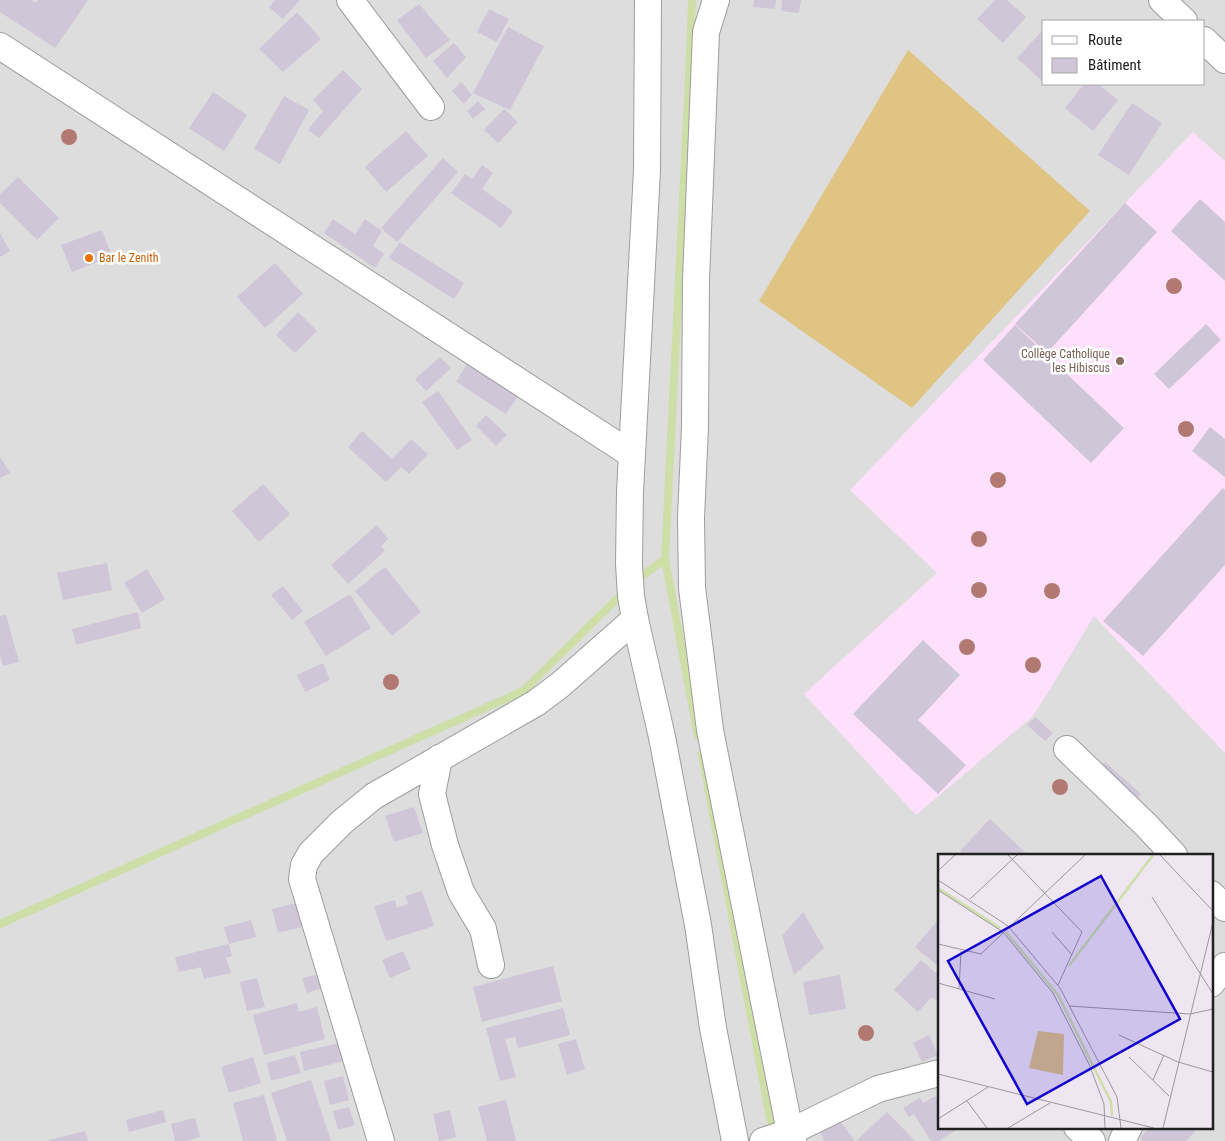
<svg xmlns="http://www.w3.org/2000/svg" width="1225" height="1141" viewBox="0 0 1225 1141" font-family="'Roboto Condensed',sans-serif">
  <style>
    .residential { fill: #ddddde; fill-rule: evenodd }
    .education { fill: #ffe0fc }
    .pitch { fill: #dfc484 }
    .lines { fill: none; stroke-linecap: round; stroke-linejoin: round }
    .stream { stroke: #cddea6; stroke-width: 8 }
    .building { fill: #cfc6d7 }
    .minor-casing { stroke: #9d9d9d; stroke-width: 28 }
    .minor { stroke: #fff; stroke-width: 26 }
    .tree { fill: #b27972 }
    .food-dot { fill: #e8710a; stroke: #fff; stroke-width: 2 }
    .education-dot { fill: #8d6e63; stroke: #fff; stroke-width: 2 }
    .labels { text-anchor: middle; stroke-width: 5; stroke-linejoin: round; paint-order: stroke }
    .food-label { font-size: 12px; fill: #c56008; stroke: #fff; text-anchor: start }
    .education-label { font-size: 12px; fill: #785e54; stroke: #fff; text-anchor: end }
    .inset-river { fill: none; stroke: #cddea6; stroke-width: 2.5 }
    .inset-road { fill: none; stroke: #9c979d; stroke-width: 1 }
    .view { fill: #1200cf; fill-opacity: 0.15; stroke: #1200cf; stroke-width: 2.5 }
    .inset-edge { fill: none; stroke: #202020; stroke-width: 2.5 }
  </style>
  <rect width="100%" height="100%" fill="#eee6f0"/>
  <path class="residential" d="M 0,0 L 1225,0 L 1225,1141 L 0,1141 ZM 1044,21 L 1204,21 L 1204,84 L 1044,84 ZM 939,855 L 1211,855 L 1211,1127 L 939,1127 Z"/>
  <path class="education" d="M 1193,132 L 1225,161 L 1225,753 L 1094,616 L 1047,694 L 1033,716 L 916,815 L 804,694 L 937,573 L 850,490 Z"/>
  <path class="pitch" d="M 908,50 L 1090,211 L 912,408 L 759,301 Z"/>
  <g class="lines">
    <g class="stream">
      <path d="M 692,0 L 689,79 L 665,559 L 698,736"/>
      <path d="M 635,581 L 665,559"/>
      <path d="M 702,754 L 770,1118 L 776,1132"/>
      <path d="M 0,924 L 523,691 L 625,591"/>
    </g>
  </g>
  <g class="building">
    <path d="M 0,0 L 32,0 L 36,3 L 38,0 L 88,0 L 55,48 L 0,12 Z"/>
    <path d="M 275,0 L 300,0 L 283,19 L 269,7 Z"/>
    <path d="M 754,0 L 776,0 L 775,9 L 753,7 Z"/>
    <path d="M 782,0 L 801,0 L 799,13 L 781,11 Z"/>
    <path d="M 995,0 L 1007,0 L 1026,17 L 1003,43 L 977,19 Z"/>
    <path d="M 419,4 L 450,40 L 426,58 L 397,20 Z"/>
    <path d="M 489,9 L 509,19 L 497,42 L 477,32 Z"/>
    <path d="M 297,12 L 321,39 L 283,72 L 259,49 Z"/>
    <path d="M 508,27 L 544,46 L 510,110 L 473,93 Z"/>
    <path d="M 1042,31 L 1044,33 L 1044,83 L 1017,58 Z"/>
    <path d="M 454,43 L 466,57 L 447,78 L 433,61 Z"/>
    <path d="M 343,70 L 362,89 L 319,138 L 308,130 L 323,111 L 313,100 Z"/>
    <path d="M 461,82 L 472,95 L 464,104 L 452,91 Z"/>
    <path d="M 1084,84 L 1098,84 L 1118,100 L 1093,131 L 1065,108 Z"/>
    <path d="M 213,92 L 247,115 L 224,151 L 189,128 Z"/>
    <path d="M 284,96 L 309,110 L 280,164 L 254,149 Z"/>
    <path d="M 478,101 L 485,109 L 473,119 L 467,111 Z"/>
    <path d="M 1132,103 L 1162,123 L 1129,175 L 1098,155 Z"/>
    <path d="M 504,109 L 518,122 L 498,143 L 484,130 Z"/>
    <path d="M 406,131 L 428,156 L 386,192 L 365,167 Z"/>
    <path d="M 443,158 L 458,172 L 397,242 L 381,228 Z"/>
    <path d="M 482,165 L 493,173 L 482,189 L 513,211 L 501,228 L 451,193 L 465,174 L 472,179 Z"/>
    <path d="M 18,177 L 59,218 L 37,240 L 0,203 L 0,194 Z"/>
    <path d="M 1200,199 L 1225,222 L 1225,281 L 1171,231 Z"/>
    <path d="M 1125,203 L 1157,232 L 1047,353 L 1015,324 Z"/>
    <path d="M 333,219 L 355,234 L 365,219 L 382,231 L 373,246 L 384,254 L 375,268 L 324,233 Z"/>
    <path d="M 102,230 L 112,256 L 72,272 L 61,245 Z"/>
    <path d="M 0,233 L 10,251 L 0,257 Z"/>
    <path d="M 400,242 L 464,283 L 454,299 L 389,258 Z"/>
    <path d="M 275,263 L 303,294 L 265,328 L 237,297 Z"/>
    <path d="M 298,312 L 317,331 L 295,353 L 276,335 Z"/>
    <path d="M 1206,324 L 1221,340 L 1169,389 L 1154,374 Z"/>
    <path d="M 1015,325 L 1124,428 L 1091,463 L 983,360 Z"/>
    <path d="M 472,356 L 523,389 L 506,414 L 456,382 Z"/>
    <path d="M 440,357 L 451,368 L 426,391 L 415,379 Z"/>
    <path d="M 438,391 L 472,440 L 457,450 L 422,402 Z"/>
    <path d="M 486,415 L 507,435 L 496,446 L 476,426 Z"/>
    <path d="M 1210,427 L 1225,439 L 1225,477 L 1192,451 Z"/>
    <path d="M 362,431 L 392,459 L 411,439 L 428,454 L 409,474 L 401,467 L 386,482 L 348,447 Z"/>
    <path d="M 0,457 L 10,473 L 0,478 Z"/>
    <path d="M 263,484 L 290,514 L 259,542 L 232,511 Z"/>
    <path d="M 1223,488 L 1225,490 L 1225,565 L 1143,656 L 1103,621 Z"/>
    <path d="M 377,525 L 388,539 L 381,546 L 385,551 L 348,584 L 331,565 Z"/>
    <path d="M 107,563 L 112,590 L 63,600 L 57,573 Z"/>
    <path d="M 385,567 L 421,612 L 392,636 L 355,591 Z"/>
    <path d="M 147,569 L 165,599 L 142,613 L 124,583 Z"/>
    <path d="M 283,586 L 303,611 L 292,620 L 271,595 Z"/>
    <path d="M 350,594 L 371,628 L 326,656 L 304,622 Z"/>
    <path d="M 138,612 L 141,628 L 76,645 L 72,629 Z"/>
    <path d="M 6,615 L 19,662 L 3,666 L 0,654 L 0,616 Z"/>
    <path d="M 923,640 L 960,675 L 918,720 L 966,765 L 938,794 L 853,714 Z"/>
    <path d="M 323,663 L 330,680 L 305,692 L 297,675 Z"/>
    <path d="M 1035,717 L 1053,733 L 1045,741 L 1027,725 Z"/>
    <path d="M 1105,762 L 1141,794 L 1131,806 L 1095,774 Z"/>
    <path d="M 414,807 L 423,833 L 394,842 L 385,816 Z"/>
    <path d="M 990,819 L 1028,855 L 964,855 L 960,851 Z"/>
    <path d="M 422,891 L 434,926 L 386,941 L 374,906 L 395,900 L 397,908 L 408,904 L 405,896 Z"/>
    <path d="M 300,902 L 306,926 L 278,933 L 272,909 Z"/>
    <path d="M 803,912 L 824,948 L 794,975 L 782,936 Z"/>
    <path d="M 939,919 L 939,967 L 915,947 Z"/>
    <path d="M 251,920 L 256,937 L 229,944 L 224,927 Z"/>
    <path d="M 229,944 L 232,956 L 226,958 L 231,973 L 204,979 L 201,967 L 179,972 L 175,957 Z"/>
    <path d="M 403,951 L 411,969 L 390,978 L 382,960 Z"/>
    <path d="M 921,960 L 939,976 L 939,1003 L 932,997 L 918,1012 L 894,990 Z"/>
    <path d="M 553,966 L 562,1001 L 482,1022 L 473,987 Z"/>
    <path d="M 319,974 L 323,988 L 307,993 L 302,978 Z"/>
    <path d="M 840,975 L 846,1009 L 809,1015 L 803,982 Z"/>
    <path d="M 257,978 L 265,1007 L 247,1011 L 240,982 Z"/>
    <path d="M 297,1003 L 299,1012 L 317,1007 L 325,1039 L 264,1055 L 253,1015 Z"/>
    <path d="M 563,1008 L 570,1035 L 518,1048 L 515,1037 L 505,1039 L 516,1077 L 500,1081 L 486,1028 Z"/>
    <path d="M 929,1035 L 938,1055 L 922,1062 L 913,1043 Z"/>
    <path d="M 576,1039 L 585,1069 L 567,1075 L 558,1044 Z"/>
    <path d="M 343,1042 L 348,1060 L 304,1071 L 300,1052 Z"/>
    <path d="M 295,1055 L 301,1073 L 271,1081 L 267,1063 Z"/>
    <path d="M 253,1057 L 261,1083 L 229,1093 L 221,1067 Z"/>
    <path d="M 343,1076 L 349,1100 L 330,1105 L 324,1081 Z"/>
    <path d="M 311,1080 L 331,1141 L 287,1141 L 271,1093 Z"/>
    <path d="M 264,1095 L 277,1141 L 243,1141 L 233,1103 Z"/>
    <path d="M 935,1096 L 939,1102 L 939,1127 L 954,1127 L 956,1130 L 939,1141 L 931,1141 L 914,1114 L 909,1117 L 903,1108 L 920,1098 L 923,1103 Z"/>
    <path d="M 506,1100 L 516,1141 L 487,1141 L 478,1107 Z"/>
    <path d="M 349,1107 L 355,1125 L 338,1130 L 333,1111 Z"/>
    <path d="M 163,1110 L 166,1122 L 129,1132 L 126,1120 Z"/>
    <path d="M 450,1110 L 456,1137 L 439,1141 L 433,1114 Z"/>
    <path d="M 887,1112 L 915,1141 L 856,1141 Z"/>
    <path d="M 195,1118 L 200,1137 L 186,1141 L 175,1141 L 171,1124 Z"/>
    <path d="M 838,1118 L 855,1141 L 824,1141 L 820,1131 Z"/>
    <path d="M 1150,1127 L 1199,1127 L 1186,1141 L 1143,1141 L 1140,1138 Z"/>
    <path d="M 85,1131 L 88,1141 L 49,1141 L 49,1140 Z"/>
  </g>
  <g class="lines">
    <defs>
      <g id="minor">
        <path d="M 350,0 L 431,107"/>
        <path d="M 648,0 L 647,170 L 630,492 L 629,564 L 631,596 L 635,619 L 662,737 L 698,925 L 713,1028 L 735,1141"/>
        <path d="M 716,0 L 706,32 L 696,280 L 695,426 L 691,518 L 692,588 L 710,730 L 790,1132 L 793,1141"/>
        <path d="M 1162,0 L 1184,21"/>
        <path d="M 1204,40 L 1225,60"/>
        <path d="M 0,46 L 631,454"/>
        <path d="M 1067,749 L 1147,826 L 1174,855"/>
        <path d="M 439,758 L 432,794 L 445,845 L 461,892 L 483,929 L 491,965"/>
        <path d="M 1211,894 L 1225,908"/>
        <path d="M 1211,984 L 1225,966"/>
        <path d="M 1077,1127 L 1092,1141"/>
        <path d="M 381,1141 L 302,879 L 304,865 L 311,853 L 342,822 L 374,796 L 536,703 L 560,685 L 635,619"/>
        <path d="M 763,1141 L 790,1132 L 878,1089 L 939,1073"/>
        <path d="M 1122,1141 L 1129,1127"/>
      </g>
    </defs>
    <use href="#minor" class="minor-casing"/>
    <use href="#minor" class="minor"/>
  </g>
  <g class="tree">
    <circle cx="69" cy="137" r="8"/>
    <circle cx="1174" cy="286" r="8"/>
    <circle cx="1186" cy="429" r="8"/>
    <circle cx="998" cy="480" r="8"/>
    <circle cx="979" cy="539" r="8"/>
    <circle cx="979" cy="590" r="8"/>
    <circle cx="1052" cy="591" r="8"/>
    <circle cx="967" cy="647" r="8"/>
    <circle cx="1033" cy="665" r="8"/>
    <circle cx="391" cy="682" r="8"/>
    <circle cx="1060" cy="787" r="8"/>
    <circle cx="866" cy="1033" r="8"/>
  </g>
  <circle class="food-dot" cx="89" cy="258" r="5"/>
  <circle class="education-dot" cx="1120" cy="361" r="5"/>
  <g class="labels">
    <g class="food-label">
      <text x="99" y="262">Bar le Zenith</text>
    </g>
    <g class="education-label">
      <text x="1110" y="358">Collège Catholique<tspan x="1110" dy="14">les Hibiscus</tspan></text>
    </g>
  </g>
  <g transform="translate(938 854)">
    <rect width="275" height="275" fill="#eee6f0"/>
    <path d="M 100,177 L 126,180 L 125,221 L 91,214 Z" fill="#dfc484"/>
    <path class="inset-river" d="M 0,34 L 62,74M 68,78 L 120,141 L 173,248 L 174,262M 131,112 L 215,1"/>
    <path class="inset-road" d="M 70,1 L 144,78 L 120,131M 222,1 L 275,57M 0,17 L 17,1M 0,26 L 70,72 L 122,134 L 179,243 L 183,274M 0,36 L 65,78 L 115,139 L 151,210 L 166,250 L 167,274M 214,43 L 275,140M 32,45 L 79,1M 114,78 L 134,101M 0,90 L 43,100 L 147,1M 0,129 L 57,145M 21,135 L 23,97M 131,152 L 252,160 L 275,155M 181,181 L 240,208 L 275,218M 191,203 L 231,242M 0,220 L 216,274M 215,226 L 226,201M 29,247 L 49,274M 0,265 L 50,233M 70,274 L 112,249M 225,274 L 275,68"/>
    <path class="view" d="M 163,22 L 242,165 L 89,250 L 10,107 Z"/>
    <rect width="275" height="275" class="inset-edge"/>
  </g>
  <rect x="1042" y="20" width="162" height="65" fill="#ffffff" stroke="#a6a6a6"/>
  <rect x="1052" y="36" width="25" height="8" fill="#ffffff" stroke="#a6a6a6"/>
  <text x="1088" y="45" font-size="15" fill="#202020">Route</text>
  <rect x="1052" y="58" width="25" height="15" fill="#cfc6d7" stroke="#a6a6a6"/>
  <text x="1088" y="70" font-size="15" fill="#202020">Bâtiment</text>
</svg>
